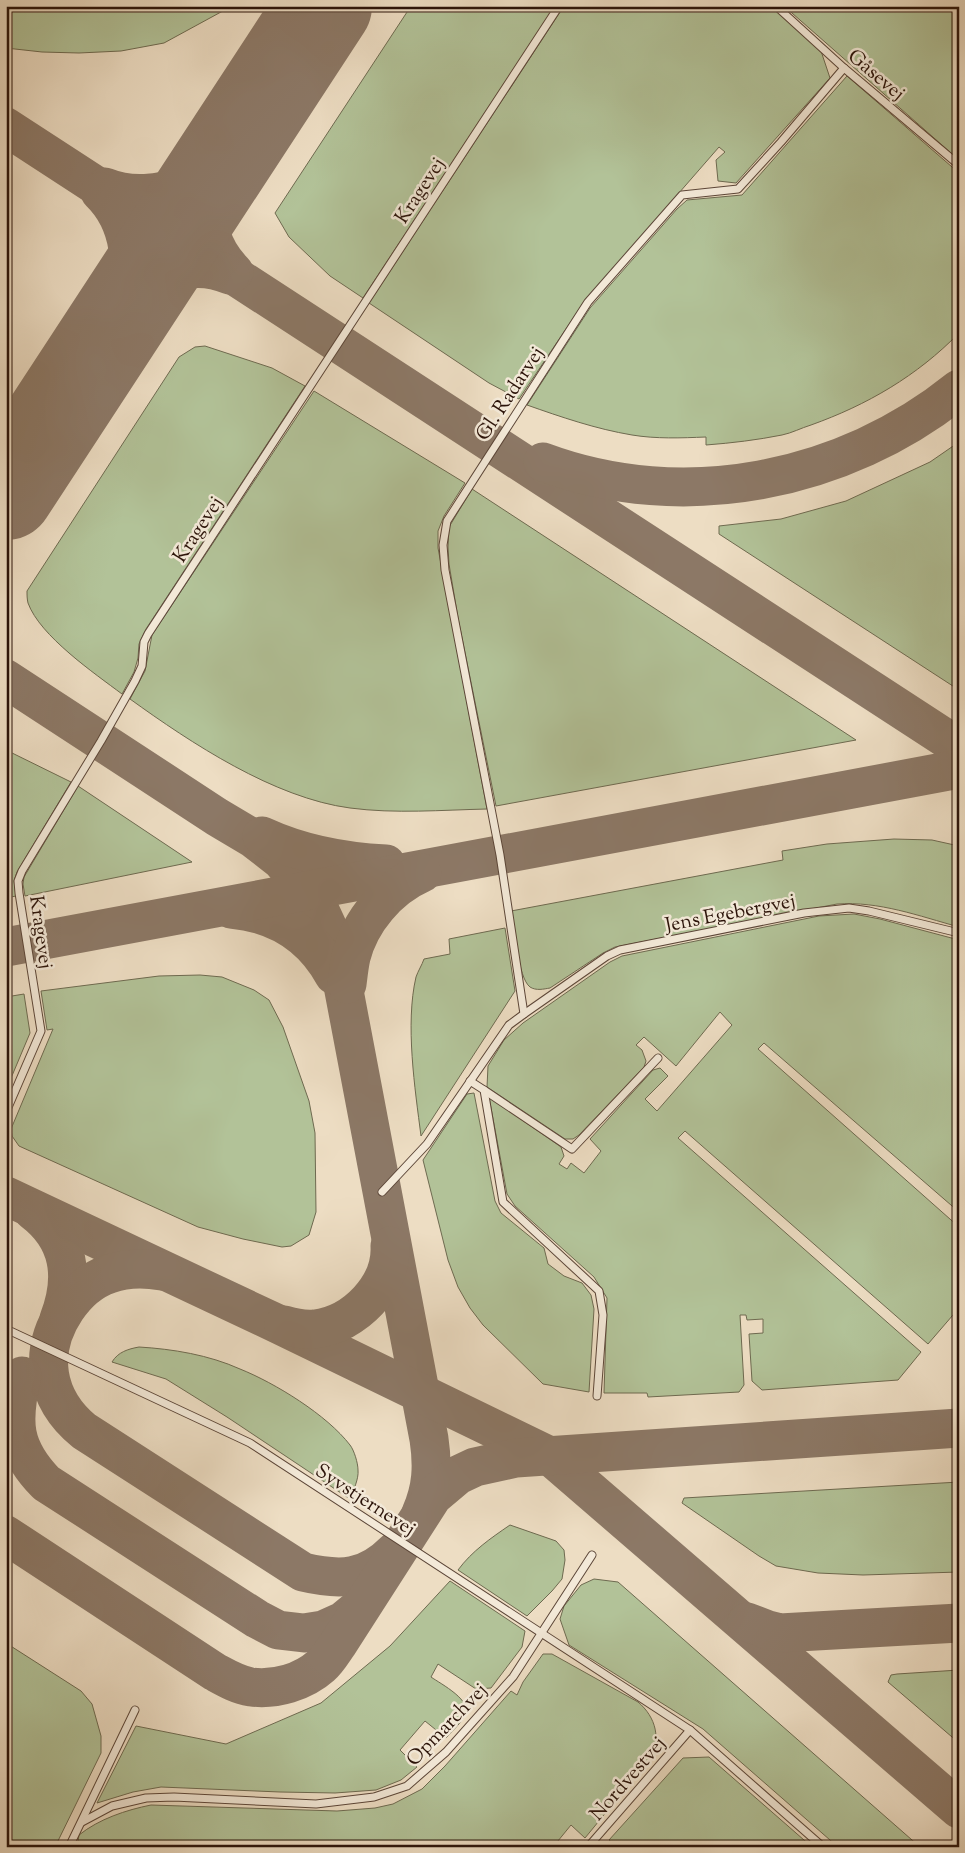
<svg xmlns="http://www.w3.org/2000/svg" width="965" height="1853" viewBox="0 0 965 1853" font-family="'Sorts Mill Goudy',serif">
  <style>
    .green { fill: #b2c298; stroke: #6e6a50 }
    .lines { fill: none; stroke-linecap: round; stroke-linejoin: round }
    .taxiway { stroke: #8c7866; stroke-width: 39 }
    .runway { stroke: #8c7866; stroke-width: 96 }
    .lane-casing { stroke: #5c4638; stroke-width: 9 }
    .lane { stroke: #f3e9d8; stroke-width: 7 }
    .labels { text-anchor: middle; stroke-width: 5; stroke-linejoin: round; paint-order: stroke }
    .street-label { font-size: 20px; fill: #2b1309; stroke: #f3e9d8 }
  </style>
  <rect width="100%" height="100%" fill="#edddc3"/>
  <filter id="stains"><feTurbulence type="fractalNoise" baseFrequency=".004" numOctaves="4"/><feColorMatrix values="0 0 0 0 .2 0 0 0 0 .09 0 0 0 0 .02 0 0 0 .5 -.17"/></filter>
  <radialGradient id="worn" r=".72"><stop offset=".6" stop-color="#630" stop-opacity="0"/><stop offset="1" stop-color="#630" stop-opacity=".3"/></radialGradient>
  <g class="green">
    <path d="M 6,6 L 232,6 L 164,43 L 121,51 L 79,53 L 42,52 L 6,48 Z"/>
    <path d="M 411,6 L 555,6 L 363,298 L 330,276 L 289,237 L 275,213 Z"/>
    <path d="M 564,6 L 772,6 L 820,48 L 830,78 L 736,183 L 718,181 L 716,160 L 725,152 L 719,147 L 584,302 L 519,399 L 489,383 L 369,303 Z"/>
    <path d="M 784,6 L 959,6 L 959,160 Z"/>
    <path d="M 847,76 L 959,173 L 959,333 C 917,376 867,405 811,425 C 801,428 792,433 782,435 C 757,440 732,443 706,445 L 706,437 C 681,438 656,439 632,435 C 596,429 561,417 527,405 L 590,308 L 677,209 L 687,200 L 742,195 Z"/>
    <path d="M 205,346 L 272,368 L 305,386 L 146,629 L 139,644 L 138,658 L 134,672 L 122,694 C 94,673 40,636 28,603 C 27,599 27,595 27,591 L 179,357 L 195,347 Z"/>
    <path d="M 314,391 L 465,483 L 444,516 L 438,531 L 438,548 L 487,809 C 442,810 395,814 350,808 C 274,798 191,743 130,699 L 145,671 L 152,635 Z"/>
    <path d="M 959,442 L 959,690 L 719,534 L 719,526 L 781,519 L 846,501 L 930,462 Z"/>
    <path d="M 472,489 L 856,740 L 496,806 L 458,618 L 449,564 L 448,547 L 449,527 Z"/>
    <path d="M 6,750 L 71,782 L 17,872 L 14,881 L 16,896 L 6,898 Z"/>
    <path d="M 78,786 L 192,862 L 25,896 L 23,884 L 24,877 Z"/>
    <path d="M 894,839 L 932,840 L 959,846 L 959,927 C 919,916 879,901 837,904 L 615,947 L 603,953 L 550,988 C 544,989 536,991 530,987 C 518,978 514,927 511,911 L 783,860 L 782,851 L 827,844 Z"/>
    <path d="M 854,914 L 880,919 L 959,940 L 959,1212 L 764,1043 L 758,1049 L 959,1227 L 959,1308 L 928,1344 L 685,1131 L 678,1138 L 921,1352 L 898,1380 L 762,1390 L 752,1381 L 749,1334 L 763,1333 L 763,1319 L 747,1320 L 746,1315 L 740,1315 L 744,1385 L 739,1392 L 648,1397 L 647,1393 L 604,1393 L 607,1298 L 594,1277 L 515,1206 L 507,1194 L 489,1097 L 561,1147 L 564,1156 L 559,1164 L 567,1169 L 571,1163 L 584,1173 L 601,1151 L 590,1139 L 653,1070 L 660,1068 L 668,1076 L 645,1099 L 657,1111 L 732,1025 L 720,1012 L 676,1066 L 644,1037 L 636,1045 L 642,1050 L 646,1061 L 644,1067 L 579,1135 L 573,1139 L 565,1139 L 487,1087 L 488,1066 L 504,1040 L 523,1023 L 610,962 L 622,956 L 819,916 Z"/>
    <path d="M 505,928 L 515,991 L 421,1136 C 415,1089 405,1024 416,977 C 418,971 422,965 424,959 L 450,954 L 449,939 Z"/>
    <path d="M 200,975 L 222,977 L 254,990 L 269,1000 L 283,1027 L 309,1101 L 315,1133 L 316,1212 L 309,1235 L 291,1246 L 282,1247 L 243,1239 L 198,1227 L 19,1146 L 12,1136 L 11,1129 L 53,1029 L 47,1030 L 41,991 L 159,976 Z"/>
    <path d="M 24,994 L 30,1033 L 6,1090 L 6,997 Z"/>
    <path d="M 474,1093 L 495,1201 L 501,1213 L 544,1248 L 548,1264 L 564,1276 L 582,1283 L 591,1295 L 594,1309 L 589,1392 L 543,1384 L 483,1325 L 470,1308 L 458,1287 L 448,1260 L 423,1160 L 467,1094 Z"/>
    <path d="M 139,1347 C 173,1349 209,1355 240,1369 C 275,1383 327,1415 350,1445 C 354,1450 358,1463 358,1470 C 359,1479 353,1491 350,1499 L 227,1417 L 166,1379 L 112,1362 C 118,1352 128,1349 139,1347 Z"/>
    <path d="M 959,1482 L 959,1572 L 863,1575 L 818,1573 L 776,1566 L 759,1556 L 682,1503 L 684,1498 Z"/>
    <path d="M 510,1525 L 556,1541 L 564,1550 L 565,1560 L 562,1579 L 552,1591 L 527,1616 L 458,1570 C 472,1551 491,1538 510,1525 Z"/>
    <path d="M 594,1579 L 618,1582 L 920,1847 L 838,1847 L 703,1729 L 569,1645 L 560,1619 L 564,1606 L 581,1585 Z"/>
    <path d="M 450,1581 L 525,1631 L 522,1647 L 491,1688 L 476,1689 L 438,1664 L 431,1677 C 441,1684 474,1701 465,1716 C 460,1724 452,1731 446,1738 L 425,1721 L 400,1750 L 417,1767 L 401,1780 L 376,1790 L 335,1793 L 280,1792 L 161,1787 L 133,1792 L 97,1803 L 136,1726 L 226,1744 L 321,1703 L 390,1646 Z"/>
    <path d="M 6,1643 L 81,1691 L 92,1704 L 101,1736 L 101,1753 L 55,1847 L 6,1847 Z"/>
    <path d="M 543,1654 L 552,1654 L 638,1702 C 656,1717 662,1740 649,1760 L 585,1838 L 571,1825 L 553,1847 L 77,1847 L 79,1835 C 99,1819 126,1810 151,1805 L 337,1811 L 375,1808 L 393,1804 L 422,1789 L 445,1766 L 511,1691 L 517,1695 L 523,1682 Z"/>
    <path d="M 959,1670 L 959,1743 L 888,1682 L 891,1675 L 897,1674 Z"/>
    <path d="M 709,1757 L 812,1847 L 617,1847 L 609,1840 L 683,1758 Z"/>
  </g>
  <g class="lines">
    <g class="taxiway">
      <path d="M 6,127 L 959,747"/>
      <path d="M 226,156 C 221,167 214,178 211,189 C 202,219 212,250 234,272"/>
      <path d="M 105,187 C 129,197 161,195 184,184 C 199,178 213,166 226,156"/>
      <path d="M 100,192 C 131,222 136,270 121,309 C 116,321 109,332 103,343"/>
      <path d="M 121,320 C 150,283 179,255 230,275"/>
      <path d="M 543,462 C 683,514 844,482 959,389"/>
      <path d="M 6,679 L 217,817 L 254,839 L 281,860 L 307,891 L 321,913 L 334,941 L 341,975 L 429,1439 C 433,1466 432,1488 421,1513"/>
      <path d="M 262,836 C 301,854 343,862 386,864"/>
      <path d="M 231,909 C 276,913 312,935 334,975"/>
      <path d="M 6,947 L 959,769"/>
      <path d="M 347,984 C 348,976 349,966 351,957 C 360,921 388,888 422,873"/>
      <path d="M 6,1196 L 278,1324 L 550,1456 L 959,1809"/>
      <path d="M 33,1211 C 70,1239 75,1277 59,1319"/>
      <path d="M 162,1271 C 144,1268 126,1268 109,1274 C 91,1280 76,1294 66,1309 C 37,1352 45,1399 84,1431 L 303,1572 C 341,1581 366,1580 395,1551"/>
      <path d="M 284,1325 C 294,1328 305,1330 315,1329 C 355,1324 392,1286 390,1246"/>
      <path d="M 22,1376 C 11,1422 12,1448 46,1483 L 257,1619 L 278,1630 L 304,1633 L 323,1630 L 343,1621 L 360,1607"/>
      <path d="M 6,1535 L 215,1672 C 226,1678 238,1685 251,1687 C 276,1690 303,1682 321,1666 C 328,1660 333,1651 338,1644 L 433,1496 L 458,1475 L 475,1467 L 516,1458 L 959,1428"/>
      <path d="M 747,1622 L 768,1630 L 780,1633 L 959,1623"/>
    </g>
    <path class="runway" d="M 6,492 L 324,6"/>
    <defs>
      <g id="lane">
        <path d="M 776,6 L 844,68 L 959,165"/>
        <path d="M 524,1014 L 607,956 L 620,950 L 804,913 L 849,908 L 869,911 L 959,933"/>
        <path d="M 470,1081 L 484,1090 L 503,1202 L 599,1291 L 603,1315 L 597,1396"/>
        <path d="M 484,1090 L 572,1149 L 658,1058"/>
        <path d="M 6,1112 L 41,1031 L 19,893 L 18,881 L 22,871 L 101,741 L 135,681 L 142,666 L 144,642 L 148,634 L 559,6"/>
        <path d="M 382,1192 L 427,1144 L 509,1025 L 524,1014 L 500,855 L 445,570 L 443,545 L 447,521 L 588,302 L 682,195 L 738,189 L 781,142 L 844,68"/>
        <path d="M 6,1329 L 250,1443 L 690,1730 L 823,1847"/>
        <path d="M 82,1822 L 112,1806 L 146,1798 L 174,1797 L 316,1804 L 374,1797 L 407,1786 L 446,1752 L 513,1677 L 592,1555"/>
        <path d="M 69,1847 L 135,1710"/>
        <path d="M 588,1847 L 690,1730"/>
      </g>
    </defs>
    <use href="#lane" class="lane-casing"/>
    <use href="#lane" class="lane"/>
  </g>
  <g class="labels">
    <g class="street-label">
      <text transform="translate(877 74) rotate(40)" y="7">Gåsevej</text>
      <text transform="translate(419 190) rotate(-57)" y="7">Kragevej</text>
      <text transform="translate(509 393) rotate(-57)" y="7">Gl. Radarvej</text>
      <text transform="translate(197 529) rotate(-57)" y="7">Kragevej</text>
      <text transform="translate(730 912) rotate(-11)" y="7">Jens Egebergvej</text>
      <text transform="translate(42 932) rotate(82)" y="7">Kragevej</text>
      <text transform="translate(366 1499) rotate(33)" y="7">Syvstjernevej</text>
      <text transform="translate(446 1724) rotate(-46)" y="7">Opmarchvej</text>
      <text transform="translate(627 1778) rotate(-49)" y="7">Nordvestvej</text>
    </g>
  </g>
  <rect width="965" height="1853" fill="none" stroke="#edddc3" stroke-width="25"/>
  <rect x="8" y="8" width="950" height="1838" fill="none" stroke="#2b1309" stroke-width="2.5"/>
  <rect x="12" y="12" width="940" height="1828" fill="none" stroke="#2b1309"/>
  <rect width="100%" height="100%" filter="url(#stains)"/>
  <rect width="100%" height="100%" fill="url(#worn)"/>
</svg>
